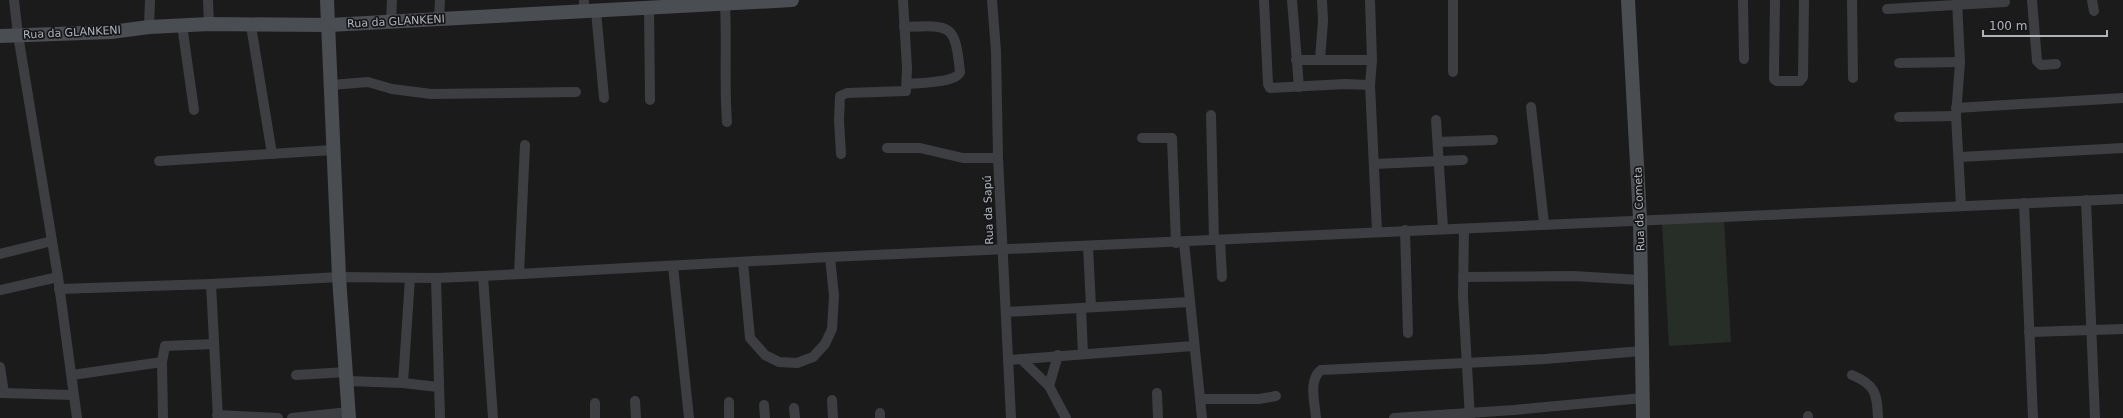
<svg xmlns="http://www.w3.org/2000/svg" width="2123" height="418" viewBox="0 0 2123 418" font-family="'DejaVu Sans',sans-serif">
  <style>
    .green { fill: #272e27 }
    .lines { fill: none; stroke-linecap: round; stroke-linejoin: round }
    .street { stroke: #3c3e41; stroke-width: 10 }
    .secondary { stroke: #4a4d51; stroke-width: 14 }
    .labels { text-anchor: middle; stroke-width: 3.5; stroke-linejoin: round; paint-order: stroke }
    .street-label { font-size: 11px; fill: #afb4bb; stroke: #161618 }
  </style>
  <rect width="100%" height="100%" fill="#1b1b1c"/>
  <path class="green" d="M 1724,219 L 1731,342 L 1669,346 L 1662,223 Z"/>
  <g class="lines">
    <g class="street">
      <path d="M 14,0 L 18,35 L 58,277 L 77,418"/>
      <path d="M 208,0 L 209,24"/>
      <path d="M 992,0 L 996,51 L 998,158 L 1011,418"/>
      <path d="M 1264,0 L 1268,84 L 1270,88 L 1345,84 L 1370,85"/>
      <path d="M 1292,0 L 1299,87"/>
      <path d="M 1370,0 L 1372,60 L 1370,85 L 1377,231"/>
      <path d="M 1453,0 L 1453,72"/>
      <path d="M 1743,0 L 1744,59"/>
      <path d="M 1775,0 L 1774,73 L 1774,79 L 1777,81 L 1800,81 L 1803,77 L 1804,0"/>
      <path d="M 1852,0 L 1853,78"/>
      <path d="M 1957,0 L 1960,62 L 1956,116 L 1961,205"/>
      <path d="M 2032,0 L 2037,61 L 2041,65 L 2056,64"/>
      <path d="M 2092,0 L 2094,11"/>
      <path d="M 725,4 C 727,43 724,83 727,122"/>
      <path d="M 649,8 L 650,100"/>
      <path d="M 1887,9 L 2005,2"/>
      <path d="M 584,11 L 584,0"/>
      <path d="M 596,11 L 604,98"/>
      <path d="M 439,19 L 440,0"/>
      <path d="M 391,20 L 392,0"/>
      <path d="M 182,25 L 194,110"/>
      <path d="M 251,26 L 272,154"/>
      <path d="M 149,27 L 150,0"/>
      <path d="M 904,27 C 951,25 955,23 960,72 C 956,83 918,83 907,84"/>
      <path d="M 1320,59 L 1323,21 L 1322,0"/>
      <path d="M 1296,60 L 1372,60"/>
      <path d="M 1899,63 L 1960,62"/>
      <path d="M 331,85 L 368,82 L 392,89 L 431,94 L 576,92"/>
      <path d="M 1531,107 L 1544,223"/>
      <path d="M 1956,108 L 2123,98"/>
      <path d="M 1211,115 L 1214,239"/>
      <path d="M 1899,117 L 1956,116"/>
      <path d="M 1436,120 L 1443,228"/>
      <path d="M 1142,138 L 1172,138 L 1176,243"/>
      <path d="M 1438,142 L 1493,140"/>
      <path d="M 887,148 L 920,148 L 963,158 L 998,158"/>
      <path d="M 841,154 L 839,120 L 840,96 L 847,93 L 906,91 L 907,68 L 903,0"/>
      <path d="M 1960,157 L 2123,148"/>
      <path d="M 159,161 L 333,150"/>
      <path d="M 1374,164 L 1463,160"/>
      <path d="M 2086,200 L 2095,418"/>
      <path d="M 2024,203 L 2033,418"/>
      <path d="M 1464,229 L 1463,297 L 1470,418"/>
      <path d="M 1405,230 L 1408,333"/>
      <path d="M 1220,240 L 1222,277"/>
      <path d="M 1184,242 L 1202,418"/>
      <path d="M 1088,246 L 1091,307"/>
      <path d="M 0,254 L 52,241"/>
      <path d="M 743,262 L 750,338 L 765,355 L 779,362 L 797,363 L 813,357 L 825,344 L 832,329 L 834,296 L 830,257"/>
      <path d="M 673,266 L 689,418"/>
      <path d="M 519,274 L 525,145"/>
      <path d="M 483,276 L 493,418"/>
      <path d="M 1463,277 L 1573,276 L 1641,280"/>
      <path d="M 436,278 L 440,418"/>
      <path d="M 211,284 L 218,418"/>
      <path d="M 59,289 L 211,284 L 339,277 L 436,278 L 483,276 L 830,257 L 2123,199"/>
      <path d="M 0,290 L 58,277"/>
      <path d="M 1081,308 L 1083,354"/>
      <path d="M 1006,312 L 1190,302"/>
      <path d="M 2029,332 L 2123,329"/>
      <path d="M 1021,359 L 1049,386 L 1066,418"/>
      <path d="M 1008,360 L 1193,346"/>
      <path d="M 0,367 L 4,393"/>
      <path d="M 72,375 L 162,362"/>
      <path d="M 296,375 L 347,372"/>
      <path d="M 1852,375 C 1876,385 1877,394 1878,418"/>
      <path d="M 348,381 L 403,383 L 438,387"/>
      <path d="M 403,383 L 410,278"/>
      <path d="M 1049,386 L 1058,355"/>
      <path d="M 0,393 L 73,395"/>
      <path d="M 1157,393 L 1158,418"/>
      <path d="M 1200,399 L 1259,399 L 1276,396"/>
      <path d="M 832,400 L 833,418"/>
      <path d="M 635,401 L 636,418"/>
      <path d="M 729,402 L 729,418"/>
      <path d="M 595,403 L 595,418"/>
      <path d="M 764,405 L 765,418"/>
      <path d="M 794,408 L 795,418"/>
      <path d="M 880,413 L 880,418"/>
      <path d="M 217,415 L 278,418"/>
      <path d="M 1808,416 L 1808,418"/>
      <path d="M 163,418 L 162,362 L 165,346 L 214,344"/>
      <path d="M 292,418 L 349,412"/>
      <path d="M 1316,418 C 1315,403 1308,380 1321,370 L 1545,359 L 1642,351"/>
      <path d="M 1394,418 L 1514,410 L 1643,398"/>
    </g>
    <g class="secondary">
      <path d="M 327,0 L 339,277 L 349,418"/>
      <path d="M 1628,0 L 1640,219 L 1643,418"/>
      <path d="M 0,36 L 111,32 L 149,27 L 209,24 L 329,25 L 792,0"/>
    </g>
  </g>
  <g class="labels">
    <g class="street-label">
      <text transform="translate(396 21) rotate(-3)" y="4">Rua da GLANKENI</text>
      <text transform="translate(72 32) rotate(-3)" y="4">Rua da GLANKENI</text>
      <text transform="translate(1639 209) rotate(-92)" y="4">Rua da Cometa</text>
      <text transform="translate(988 210) rotate(-92)" y="4">Rua da Sapú</text>
    </g>
  </g>
  <path d="M1983 30v6h124v-6" fill="none" stroke="#afb4bb" stroke-width="2"/>
  <text x="1989" y="30" font-size="12" fill="#afb4bb" stroke="#161618" stroke-width="3" paint-order="stroke">100 m</text>
</svg>
